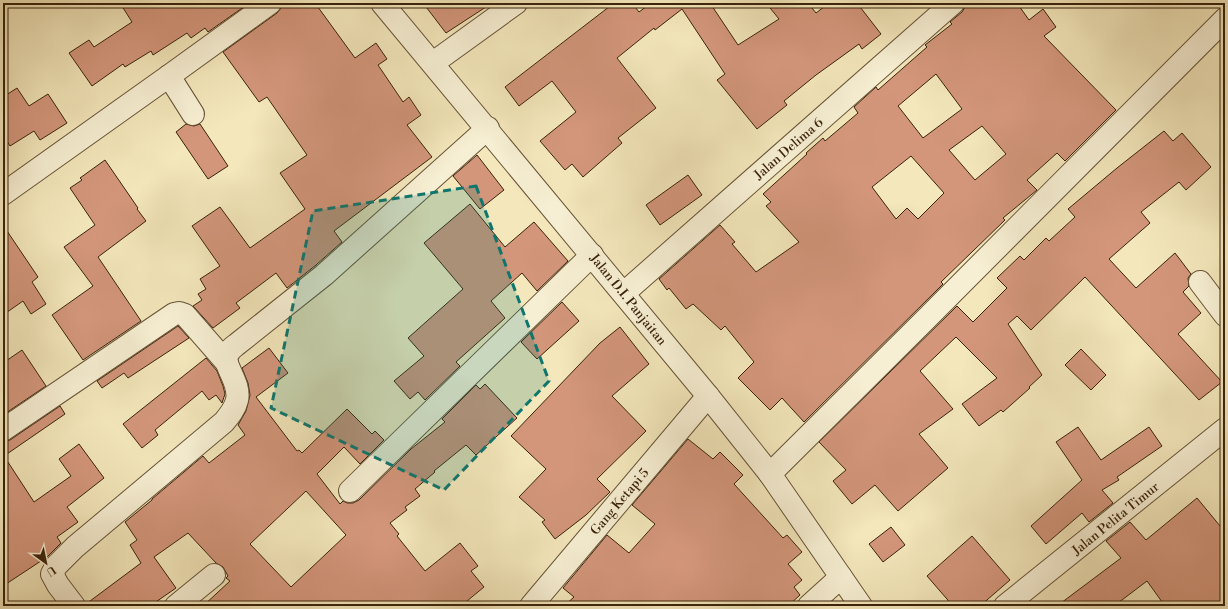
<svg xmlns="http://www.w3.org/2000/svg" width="1228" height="609" viewBox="0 0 1228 609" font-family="'Libre Bodoni',serif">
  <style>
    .building { fill: #d3967b; stroke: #3a230b; fill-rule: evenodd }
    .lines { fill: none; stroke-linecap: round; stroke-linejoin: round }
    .minor-casing { stroke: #685437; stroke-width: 24 }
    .minor { stroke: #f7efd3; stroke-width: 22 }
    .marked { fill: #0f766e; fill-opacity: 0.2; stroke: #0f766e; stroke-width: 3; stroke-dasharray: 8 5; stroke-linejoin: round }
    .labels { text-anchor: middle; stroke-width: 3; stroke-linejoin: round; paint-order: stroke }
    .street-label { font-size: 13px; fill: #3a230b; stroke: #f7efd3 }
  </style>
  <rect width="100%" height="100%" fill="#f3e7bb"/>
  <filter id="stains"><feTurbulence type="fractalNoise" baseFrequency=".005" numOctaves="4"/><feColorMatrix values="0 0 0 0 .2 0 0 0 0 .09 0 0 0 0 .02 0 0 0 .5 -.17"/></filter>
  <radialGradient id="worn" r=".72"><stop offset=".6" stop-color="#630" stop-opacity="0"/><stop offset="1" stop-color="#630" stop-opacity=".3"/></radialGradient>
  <g class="building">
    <path d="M 120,3 L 243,3 L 245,6 L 208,32 L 205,28 L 191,38 L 187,33 L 153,55 L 151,51 L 125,67 L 123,64 L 92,86 L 69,53 L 89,40 L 94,47 L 132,22 Z"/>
    <path d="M 282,3 L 315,3 L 355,58 L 376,43 L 387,59 L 378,65 L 403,102 L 409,97 L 421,115 L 407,125 L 432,157 L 334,231 L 342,242 L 316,265 L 287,288 L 276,273 L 236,303 L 240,308 L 213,328 L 193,306 L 202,300 L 198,294 L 206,289 L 200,279 L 220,266 L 192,226 L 220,207 L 250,248 L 305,209 L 280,173 L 307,155 L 267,97 L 259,102 L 223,52 L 277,13 L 281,8 Z"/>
    <path d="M 423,3 L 492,3 L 446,33 Z"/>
    <path d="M 614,3 L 632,3 L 639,12 L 651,3 L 710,3 L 738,45 L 779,19 L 766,3 L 808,3 L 816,13 L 829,3 L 857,3 L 881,34 L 862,49 L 859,44 L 816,75 L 784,101 L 787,105 L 757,129 L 717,80 L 725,74 L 682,9 L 655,30 L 654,28 L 617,58 L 656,108 L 618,138 L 622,143 L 583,177 L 572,164 L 565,170 L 540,141 L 576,112 L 552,81 L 519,106 L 505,87 Z"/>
    <path d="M 965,3 L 1017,3 L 1029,20 L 1043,9 L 1056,27 L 1044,36 L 1116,110 L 1065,161 L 1057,153 L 1027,180 L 1037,190 L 1003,218 L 1005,220 L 941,282 L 943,284 L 804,422 L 782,398 L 770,410 L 738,378 L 754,362 L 725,326 L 721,330 L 693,304 L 686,309 L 669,288 L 667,290 L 659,279 L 720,225 L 735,242 L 732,244 L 756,272 L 799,242 L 766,206 L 771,202 L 763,194 L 807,154 L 806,153 L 823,138 L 825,141 L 858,113 L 854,107 L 876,87 L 878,90 L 927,47 L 925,45 L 952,24 L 950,22 L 962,12 L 965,7 ZM 936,74 L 962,109 L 923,138 L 898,106 ZM 982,126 L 1006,154 L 975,180 L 949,150 ZM 911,156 L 944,193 L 918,219 L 907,208 L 896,219 L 872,187 Z"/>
    <path d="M 17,88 L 29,106 L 48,94 L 67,123 L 40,140 L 34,131 L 10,146 L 3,135 L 3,97 Z"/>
    <path d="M 186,124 L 194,126 L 200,124 L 228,166 L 208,179 L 176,132 Z"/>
    <path d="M 1164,131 L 1173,141 L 1182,133 L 1211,167 L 1186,190 L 1179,182 L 1141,212 L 1150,223 L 1109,259 L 1136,288 L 1175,253 L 1191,274 L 1188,278 L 1189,286 L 1183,292 L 1201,313 L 1178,334 L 1222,382 L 1199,400 L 1085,277 L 1031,330 L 1017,316 L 1008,324 L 1042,375 L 1029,387 L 1030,388 L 1003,412 L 1001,410 L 979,426 L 962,404 L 997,378 L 956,337 L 920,371 L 953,409 L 919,434 L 948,468 L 898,511 L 875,485 L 852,504 L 833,481 L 846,470 L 819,442 L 957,306 L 973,322 L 1007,288 L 997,278 L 1020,256 L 1024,260 L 1046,238 L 1049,241 L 1075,217 L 1068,209 L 1117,168 Z"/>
    <path d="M 477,155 L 504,190 L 480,209 L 453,176 Z"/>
    <path d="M 105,160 L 138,208 L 137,209 L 146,221 L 98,257 L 141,321 L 83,360 L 52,315 L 93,286 L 64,247 L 95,225 L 70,188 L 82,180 L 80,178 Z"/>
    <path d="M 688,175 L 702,195 L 660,225 L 646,205 Z"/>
    <path d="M 470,204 L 505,247 L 534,222 L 568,261 L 537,291 L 522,273 L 491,301 L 505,318 L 456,362 L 460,366 L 425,400 L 418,392 L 410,399 L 394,381 L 424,356 L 408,338 L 463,289 L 424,243 Z"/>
    <path d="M 3,225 L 38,277 L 32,282 L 46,304 L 31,314 L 23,301 L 3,315 Z"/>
    <path d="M 562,302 L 579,321 L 537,359 L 521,342 Z"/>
    <path d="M 178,326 L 189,338 L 128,378 L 124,373 L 102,388 L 97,381 Z"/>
    <path d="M 620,327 L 649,364 L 612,396 L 646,431 L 597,479 L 610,492 L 586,515 L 555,539 L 542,522 L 545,520 L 519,497 L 546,469 L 511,436 L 600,343 Z"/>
    <path d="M 269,348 L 288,373 L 256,397 L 297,451 L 299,450 L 302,453 L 347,409 L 372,434 L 375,431 L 384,440 L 360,464 L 344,447 L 317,474 L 340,504 L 343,501 L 347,503 L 353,503 L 359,500 L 411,449 L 445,422 L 442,419 L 476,385 L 480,389 L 485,384 L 517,418 L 476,455 L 466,445 L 434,471 L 435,472 L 415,489 L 420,496 L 405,507 L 407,510 L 390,523 L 399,534 L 397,536 L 425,571 L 460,543 L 478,566 L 471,571 L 484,587 L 461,606 L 203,606 L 230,581 L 226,578 L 228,576 L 223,567 L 216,563 L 188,533 L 154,557 L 176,588 L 150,606 L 86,606 L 86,604 L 141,563 L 130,545 L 137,540 L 125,522 L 152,500 L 152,499 L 203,456 L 209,463 L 245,435 L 238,425 L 246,411 L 250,395 L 248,383 L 242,368 ZM 306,491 L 346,535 L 291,587 L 250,544 Z"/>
    <path d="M 1081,349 L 1106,375 L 1091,390 L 1065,365 Z"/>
    <path d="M 22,350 L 46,386 L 3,415 L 3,363 Z"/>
    <path d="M 206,358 L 217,371 L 223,386 L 225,394 L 222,403 L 216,395 L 209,400 L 202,391 L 155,430 L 158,435 L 142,448 L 123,424 Z"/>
    <path d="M 60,406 L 65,414 L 4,456 L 34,502 L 71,476 L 59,459 L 79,444 L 104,478 L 67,507 L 78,522 L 57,537 L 61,543 L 47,557 L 3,586 L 3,442 L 10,440 Z"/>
    <path d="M 1078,427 L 1101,460 L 1149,427 L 1162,446 L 1117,477 L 1119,480 L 1102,490 L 1113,503 L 1089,522 L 1082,513 L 1046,544 L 1031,526 L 1082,480 L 1056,442 Z"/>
    <path d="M 688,439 L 713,459 L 720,452 L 743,475 L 734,484 L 783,538 L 787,535 L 802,552 L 788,564 L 802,580 L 794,587 L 800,595 L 788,606 L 564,606 L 574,597 L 563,588 L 607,535 L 629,553 L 655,524 L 632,505 Z"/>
    <path d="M 1197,498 L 1225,532 L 1225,606 L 1165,606 L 1147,581 L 1114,606 L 1057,606 L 1121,558 L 1106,541 L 1130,522 L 1146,540 Z"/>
    <path d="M 891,527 L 905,545 L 883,562 L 869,544 Z"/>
    <path d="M 972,536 L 1010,580 L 980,606 L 953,606 L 927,576 Z"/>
  </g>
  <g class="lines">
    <defs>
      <g id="minor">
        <path d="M 382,3 L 708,396 L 770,474 L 861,606"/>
        <path d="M 433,63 L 516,3"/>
        <path d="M 169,76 L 193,114"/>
        <path d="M 3,194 L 169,76 L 270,3"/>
        <path d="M 1200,282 L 1225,315"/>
        <path d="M 624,293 L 953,3"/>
        <path d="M 3,430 L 174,314 L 179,313 L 185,315 L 227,363"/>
        <path d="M 770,474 L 926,319 L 1225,19"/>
        <path d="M 350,491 L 592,255"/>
        <path d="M 74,606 L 58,585 L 52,574 L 56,566 L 75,547 L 224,422 C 229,416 235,409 237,400 C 241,383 223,366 227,355 C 229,351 233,347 236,345 L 324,275 L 488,128"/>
        <path d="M 176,606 L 214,575"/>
        <path d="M 531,606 L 708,396"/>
        <path d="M 809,606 L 841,577"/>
        <path d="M 1005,606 L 1225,429"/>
      </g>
    </defs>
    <use href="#minor" class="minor-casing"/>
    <use href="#minor" class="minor"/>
  </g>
  <path class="marked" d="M 476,186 L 549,381 L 444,490 L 271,408 L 313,211 Z"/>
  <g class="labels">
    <g class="street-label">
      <text transform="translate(788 148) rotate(-41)" y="5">Jalan Delima 6</text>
      <text transform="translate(629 299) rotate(51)" y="5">Jalan D.I. Panjaitan</text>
      <text transform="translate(619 501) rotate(-50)" y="5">Gang Ketapi 5</text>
      <text transform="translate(1115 518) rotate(-39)" y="5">Jalan Pelita Timur</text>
    </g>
  </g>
  <rect width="1228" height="609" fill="none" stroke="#f3e7bb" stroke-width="16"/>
  <rect x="4" y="4" width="1220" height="601" fill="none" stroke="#3a230b" stroke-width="2"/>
  <rect x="8" y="8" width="1212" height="593" fill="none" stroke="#3a230b"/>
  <g transform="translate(46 563) rotate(147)" stroke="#f7efd3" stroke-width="3" paint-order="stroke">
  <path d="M0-3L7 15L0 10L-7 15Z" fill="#3a230b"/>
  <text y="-6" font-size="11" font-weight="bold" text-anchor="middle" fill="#3a230b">U</text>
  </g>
  <rect width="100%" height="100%" filter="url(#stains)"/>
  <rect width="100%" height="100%" fill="url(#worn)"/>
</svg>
